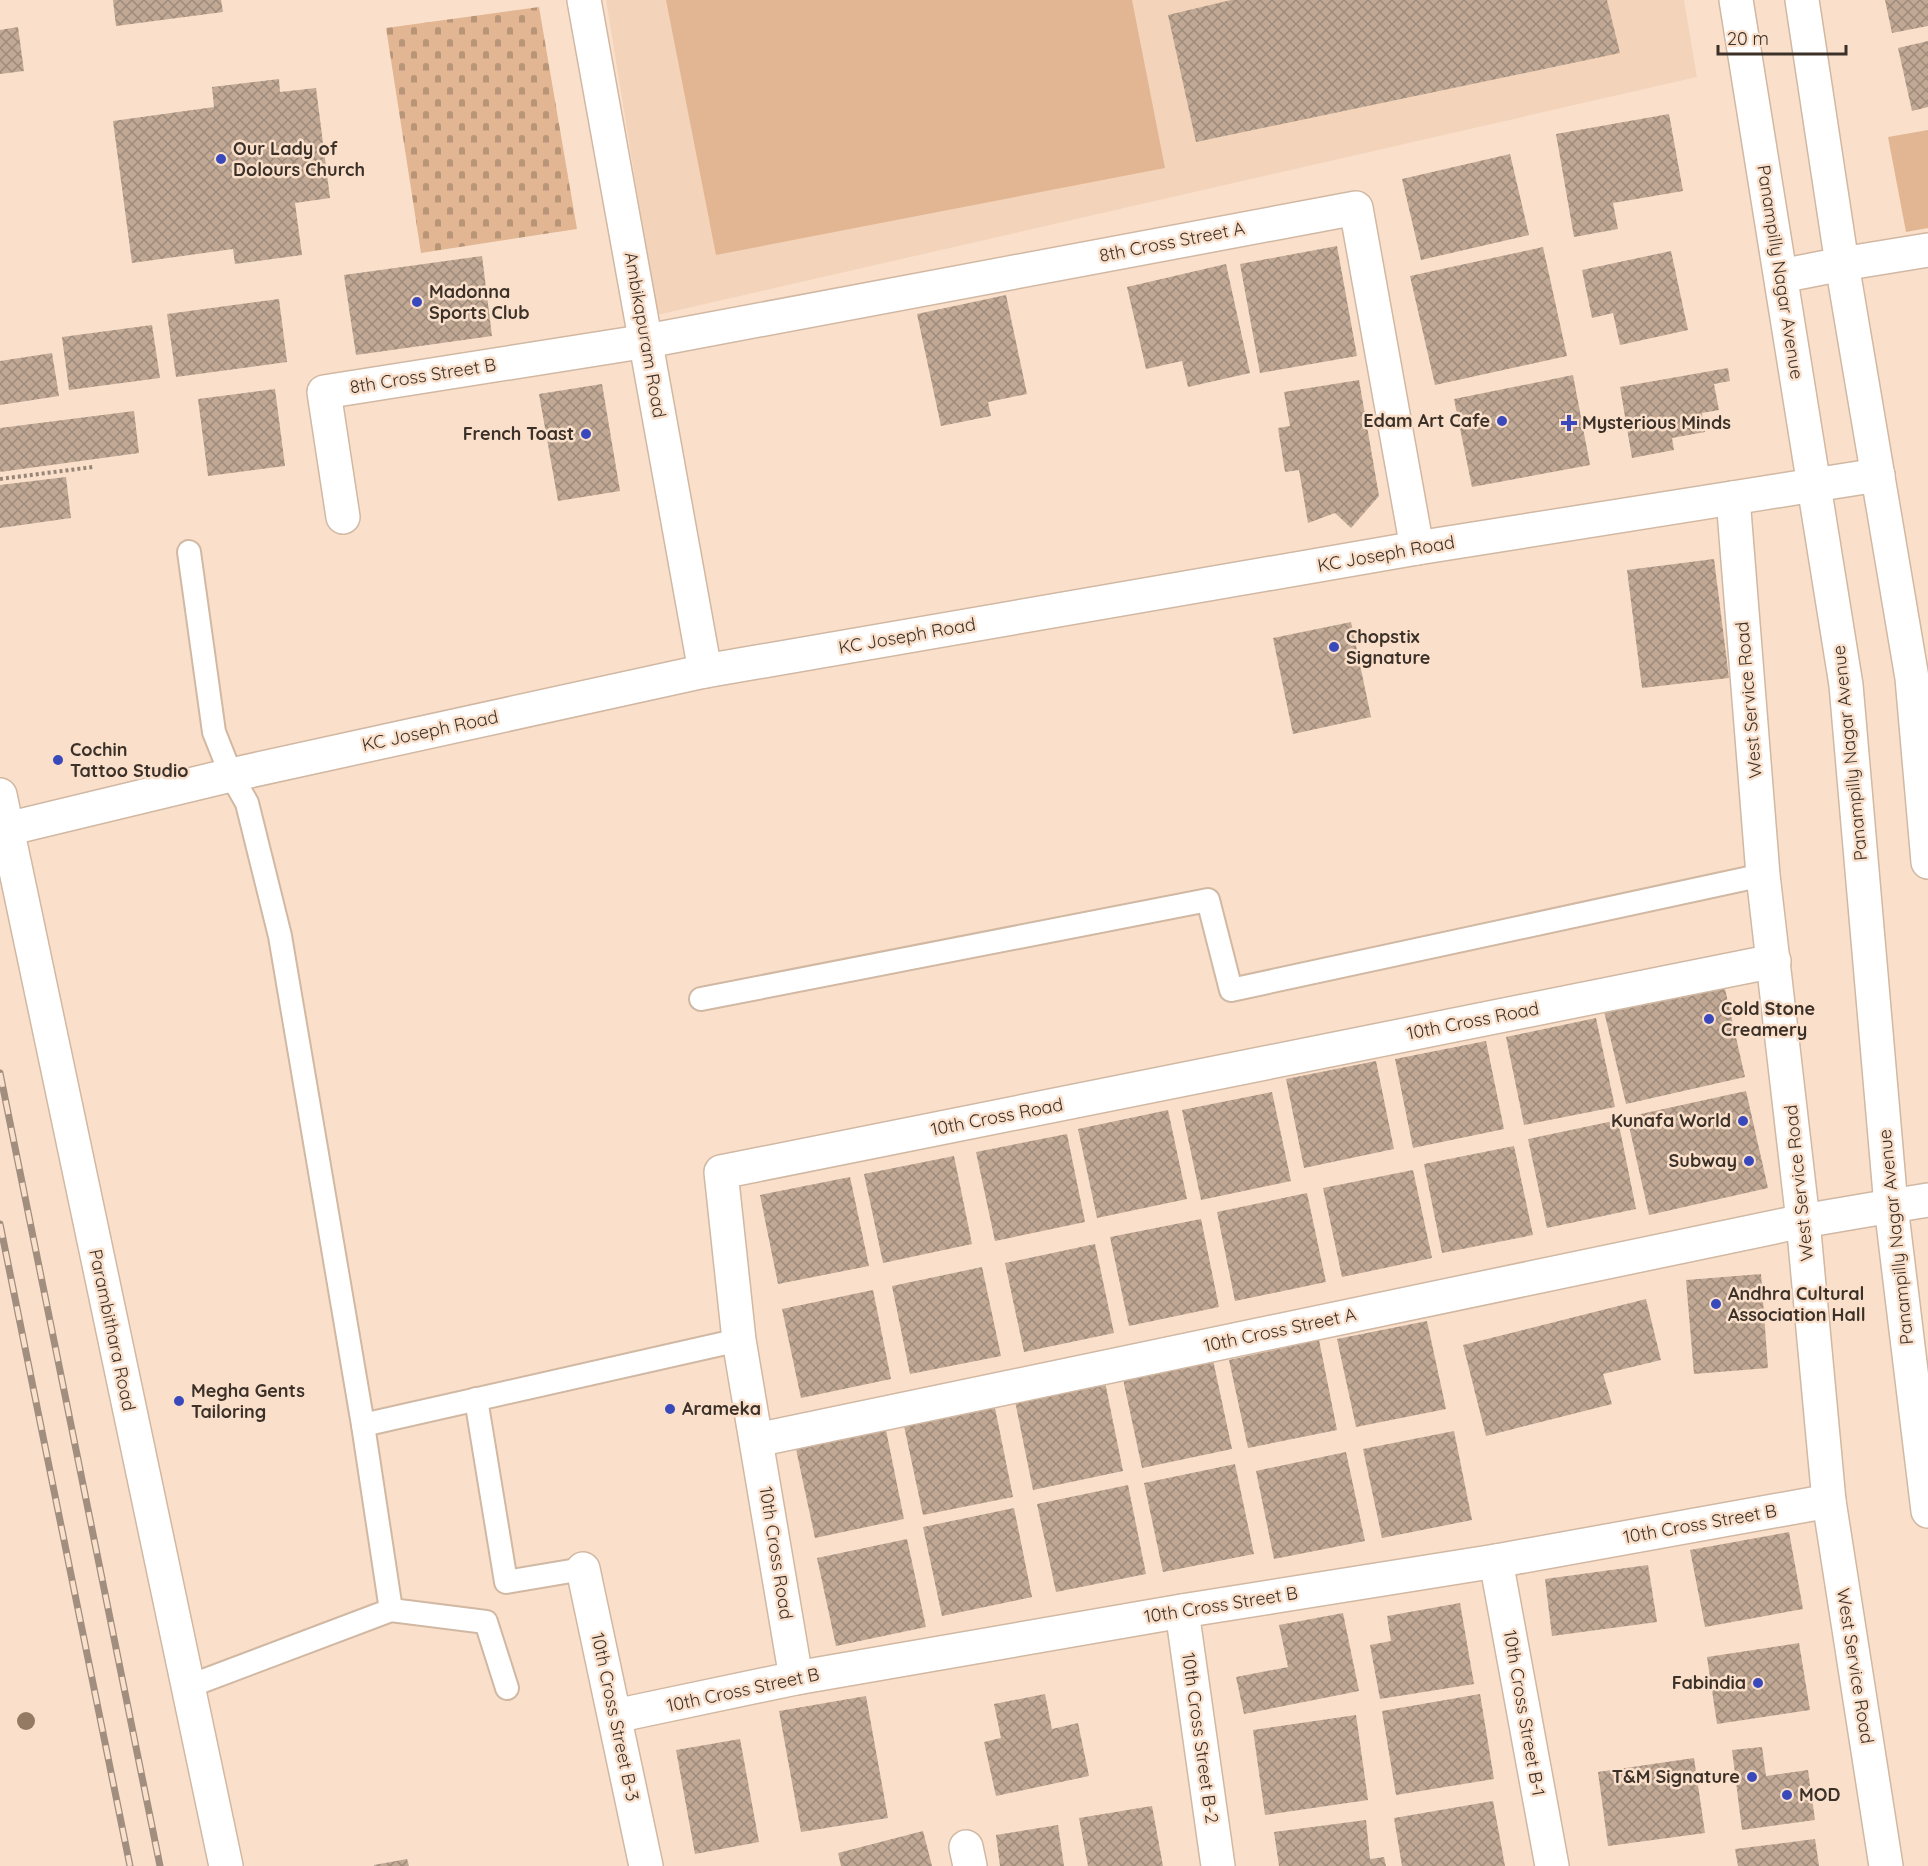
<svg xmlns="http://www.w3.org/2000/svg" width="1928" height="1866" viewBox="0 0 1928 1866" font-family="Quicksand,sans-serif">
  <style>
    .built { fill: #f3d4ba }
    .grass { fill: #e2b692 }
    .cemetery { fill: url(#cemetery-stones) }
    .building { fill: url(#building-cross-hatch) }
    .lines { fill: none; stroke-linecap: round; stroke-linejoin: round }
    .service-casing { stroke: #d1b8a3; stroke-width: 26 }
    .minor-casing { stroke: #d1b8a3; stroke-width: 36 }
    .tertiary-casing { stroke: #d1b8a3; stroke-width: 36 }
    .path { stroke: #978577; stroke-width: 4; stroke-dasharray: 3 3; stroke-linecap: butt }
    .service { stroke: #fff; stroke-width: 22 }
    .minor { stroke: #fff; stroke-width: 33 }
    .tertiary { stroke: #fff; stroke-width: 33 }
    .rail-casing { stroke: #a18e7f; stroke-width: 7 }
    .rail { stroke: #fae0cb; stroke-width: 4.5; stroke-dasharray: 14; stroke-linecap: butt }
    .tree { fill: #947a62 }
    .poi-dot { fill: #3949bc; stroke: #fae0cb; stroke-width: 2 }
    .labels { text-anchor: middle; stroke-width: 5; stroke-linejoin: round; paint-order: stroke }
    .poi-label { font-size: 18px; font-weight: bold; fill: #3b3129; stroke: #fae0cb; text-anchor: start }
    .street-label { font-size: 18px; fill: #3b3129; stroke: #fae0cb }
  </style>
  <defs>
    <pattern id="cemetery-stones" width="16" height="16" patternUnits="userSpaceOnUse" patternTransform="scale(1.5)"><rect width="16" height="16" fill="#e2b692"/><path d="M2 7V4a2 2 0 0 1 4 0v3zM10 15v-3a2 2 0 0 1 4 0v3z" fill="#b89577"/></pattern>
    <pattern id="building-cross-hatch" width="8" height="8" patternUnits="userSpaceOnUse" patternTransform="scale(1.5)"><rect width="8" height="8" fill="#c1a995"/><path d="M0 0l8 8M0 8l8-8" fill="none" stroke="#9e8a7a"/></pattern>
  </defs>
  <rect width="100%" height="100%" fill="#fae0cb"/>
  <path class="built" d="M 606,0 L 1684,0 L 1697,77 L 657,315 Z"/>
  <g class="grass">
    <path d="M 666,0 L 1132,0 L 1165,168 L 716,255 Z"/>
    <path d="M 1928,130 L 1928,228 L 1906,232 L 1888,137 Z"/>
  </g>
  <path class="cemetery" d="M 539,7 L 577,229 L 421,253 L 386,28 Z"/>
  <g class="building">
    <path d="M 113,0 L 221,0 L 223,12 L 116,26 Z"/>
    <path d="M 1231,0 L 1607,0 L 1620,53 L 1196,142 L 1168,15 Z"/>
    <path d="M 1885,0 L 1928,0 L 1928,26 L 1892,33 Z"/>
    <path d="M 18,27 L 24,71 L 0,74 L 0,30 Z"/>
    <path d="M 1928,41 L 1928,107 L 1912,111 L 1898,48 Z"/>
    <path d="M 279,79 L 280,92 L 316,88 L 330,198 L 295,203 L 302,255 L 235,264 L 233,249 L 132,263 L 113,121 L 214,107 L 212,87 Z"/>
    <path d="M 1669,114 L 1683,191 L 1613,203 L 1618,229 L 1574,237 L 1556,134 Z"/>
    <path d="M 1510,154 L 1529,235 L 1421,260 L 1402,179 Z"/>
    <path d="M 1337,246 L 1357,356 L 1260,373 L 1240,264 Z"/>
    <path d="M 1543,247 L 1567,356 L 1435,385 L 1410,276 Z"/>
    <path d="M 1671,251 L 1688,330 L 1620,345 L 1613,313 L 1592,318 L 1582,270 Z"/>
    <path d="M 482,256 L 492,336 L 356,355 L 344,275 Z"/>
    <path d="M 1226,264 L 1250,373 L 1188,387 L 1182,361 L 1146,369 L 1127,287 Z"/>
    <path d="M 1006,295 L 1027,394 L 988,402 L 991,416 L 941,426 L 917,314 Z"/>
    <path d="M 279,299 L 287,362 L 176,377 L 167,314 Z"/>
    <path d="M 152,325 L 160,378 L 69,390 L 62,337 Z"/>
    <path d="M 52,353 L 59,396 L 0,405 L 0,361 Z"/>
    <path d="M 1728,368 L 1730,381 L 1714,384 L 1719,410 L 1702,413 L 1705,432 L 1672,438 L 1674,450 L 1632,458 L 1620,387 Z"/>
    <path d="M 1573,375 L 1590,465 L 1472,487 L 1454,399 Z"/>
    <path d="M 1359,380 L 1379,496 L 1351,528 L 1335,513 L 1308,523 L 1299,470 L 1285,472 L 1278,428 L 1290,426 L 1284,392 Z"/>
    <path d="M 602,384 L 620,491 L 558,501 L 539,394 Z"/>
    <path d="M 275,389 L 285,466 L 208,476 L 198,399 Z"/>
    <path d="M 134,411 L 139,453 L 0,472 L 0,428 Z"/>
    <path d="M 66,477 L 71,518 L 0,528 L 0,485 Z"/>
    <path d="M 1714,559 L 1729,678 L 1642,688 L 1627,570 Z"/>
    <path d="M 1351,622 L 1371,717 L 1293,734 L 1273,638 Z"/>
    <path d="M 1723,980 L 1745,1077 L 1626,1104 L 1603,1007 Z"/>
    <path d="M 1596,1018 L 1615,1107 L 1524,1125 L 1506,1037 Z"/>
    <path d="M 1486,1041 L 1504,1129 L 1413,1148 L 1395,1059 Z"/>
    <path d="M 1376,1061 L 1394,1149 L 1304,1168 L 1286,1079 Z"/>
    <path d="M 1746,1091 L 1768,1188 L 1649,1215 L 1627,1117 Z"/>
    <path d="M 1272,1092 L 1291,1181 L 1201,1200 L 1182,1110 Z"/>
    <path d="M 1168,1110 L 1187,1199 L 1097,1218 L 1078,1129 Z"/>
    <path d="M 1618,1120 L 1636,1209 L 1547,1228 L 1528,1139 Z"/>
    <path d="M 1067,1134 L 1085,1222 L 995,1241 L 976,1152 Z"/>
    <path d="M 1514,1146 L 1533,1235 L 1442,1253 L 1424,1164 Z"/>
    <path d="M 954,1156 L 972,1244 L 883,1263 L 864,1174 Z"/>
    <path d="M 1413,1170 L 1432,1258 L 1342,1277 L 1323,1188 Z"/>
    <path d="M 850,1177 L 869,1266 L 778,1284 L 760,1195 Z"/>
    <path d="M 1307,1193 L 1326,1282 L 1235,1301 L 1217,1212 Z"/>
    <path d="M 1201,1219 L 1219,1307 L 1129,1326 L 1110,1237 Z"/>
    <path d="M 1095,1244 L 1114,1333 L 1024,1352 L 1005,1263 Z"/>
    <path d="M 982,1267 L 1001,1356 L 910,1374 L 892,1286 Z"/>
    <path d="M 1761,1274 L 1768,1368 L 1694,1374 L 1686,1280 Z"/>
    <path d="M 873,1290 L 891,1379 L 801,1398 L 782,1309 Z"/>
    <path d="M 1646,1299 L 1661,1360 L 1603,1374 L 1612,1404 L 1486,1436 L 1463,1345 Z"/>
    <path d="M 1427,1321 L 1446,1409 L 1356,1427 L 1337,1339 Z"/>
    <path d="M 1319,1340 L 1337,1430 L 1248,1448 L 1229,1360 Z"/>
    <path d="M 1213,1360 L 1232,1449 L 1142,1468 L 1123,1379 Z"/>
    <path d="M 1105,1382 L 1123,1471 L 1033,1490 L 1015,1401 Z"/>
    <path d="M 995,1408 L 1013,1497 L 923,1515 L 904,1426 Z"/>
    <path d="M 886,1430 L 904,1519 L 815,1538 L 796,1449 Z"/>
    <path d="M 1454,1431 L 1472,1520 L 1382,1538 L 1363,1449 Z"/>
    <path d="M 1346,1452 L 1365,1541 L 1274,1559 L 1256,1471 Z"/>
    <path d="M 1235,1464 L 1254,1554 L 1163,1572 L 1144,1483 Z"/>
    <path d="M 1128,1485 L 1146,1574 L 1056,1592 L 1037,1504 Z"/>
    <path d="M 1014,1508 L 1032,1597 L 942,1616 L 923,1527 Z"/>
    <path d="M 1789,1532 L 1803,1609 L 1705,1627 L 1690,1550 Z"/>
    <path d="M 907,1539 L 926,1627 L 836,1646 L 817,1558 Z"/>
    <path d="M 1648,1565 L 1657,1622 L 1552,1636 L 1545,1579 Z"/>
    <path d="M 1460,1603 L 1474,1684 L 1380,1699 L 1370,1645 L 1391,1641 L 1387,1616 Z"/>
    <path d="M 1343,1613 L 1359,1691 L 1244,1714 L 1236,1677 L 1288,1667 L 1279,1625 Z"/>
    <path d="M 1799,1643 L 1810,1710 L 1717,1724 L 1707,1657 Z"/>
    <path d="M 1045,1694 L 1052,1729 L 1078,1723 L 1089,1776 L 996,1796 L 984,1742 L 1001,1738 L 994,1704 Z"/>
    <path d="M 1480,1694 L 1494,1779 L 1396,1795 L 1382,1711 Z"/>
    <path d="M 866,1696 L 888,1818 L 801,1832 L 779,1711 Z"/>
    <path d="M 1356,1715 L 1368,1800 L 1265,1815 L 1253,1730 Z"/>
    <path d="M 740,1739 L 759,1842 L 695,1854 L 676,1750 Z"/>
    <path d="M 1762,1747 L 1766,1776 L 1808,1770 L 1815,1820 L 1742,1830 L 1732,1750 Z"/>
    <path d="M 1694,1758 L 1705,1833 L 1608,1846 L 1598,1772 Z"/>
    <path d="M 1493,1801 L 1505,1866 L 1402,1866 L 1394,1818 Z"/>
    <path d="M 1152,1806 L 1163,1866 L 1088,1866 L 1079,1818 Z"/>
    <path d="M 1366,1820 L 1370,1859 L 1384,1857 L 1386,1866 L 1279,1866 L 1274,1832 Z"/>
    <path d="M 1058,1825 L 1064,1866 L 1000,1866 L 996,1835 Z"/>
    <path d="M 923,1831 L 932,1866 L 841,1866 L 838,1853 Z"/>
    <path d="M 1815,1839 L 1819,1866 L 1738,1866 L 1735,1849 Z"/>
    <path d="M 407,1859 L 409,1866 L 374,1866 L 374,1865 Z"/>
  </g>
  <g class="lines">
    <defs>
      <g id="service">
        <path d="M 189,552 L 214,732 L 231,775 L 247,803 L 280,936 L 363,1425 L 391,1610"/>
        <path d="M 701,999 L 1208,900 L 1231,990 L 1763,875"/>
        <path d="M 476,1399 L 506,1582 L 583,1569"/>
        <path d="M 363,1425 L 739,1340"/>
        <path d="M 187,1687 L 391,1610 L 486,1622 L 507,1688"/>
      </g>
      <g id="minor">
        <path d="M 584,0 L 705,671"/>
        <path d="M 1842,264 L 1928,250"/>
        <path d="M 1733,498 L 1763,875 L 1803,1221 L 1829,1501 L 1886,1866"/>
        <path d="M 343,517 L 324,392 L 647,341 L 1356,208 L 1417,548"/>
        <path d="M 0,795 L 226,1866"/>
        <path d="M 7,829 L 231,775 L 705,671 L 1417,548 L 1814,485"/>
        <path d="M 757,1440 L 1803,1221 L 1891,1206"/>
        <path d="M 1496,1561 L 1552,1866"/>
        <path d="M 583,1569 L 646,1866"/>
        <path d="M 1182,1611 L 1218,1866"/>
        <path d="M 796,1678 L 739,1340 L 721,1172 L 1774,961"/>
        <path d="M 615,1716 L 796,1678 L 1182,1611 L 1496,1561 L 1829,1501"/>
        <path d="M 966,1847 L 970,1866"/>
      </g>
      <g id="tertiary">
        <path d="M 1736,0 L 1846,685 L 1891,1206 L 1928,1511"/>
        <path d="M 1802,0 L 1842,264 L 1912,678 L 1928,862"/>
        <path d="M 1781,276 L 1842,264"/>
        <path d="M 1814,485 L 1878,475"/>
        <path d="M 1891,1206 L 1928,1200"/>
      </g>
    </defs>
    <use href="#service" class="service-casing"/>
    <use href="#minor" class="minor-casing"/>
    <use href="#tertiary" class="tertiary-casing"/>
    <path class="path" d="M 0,479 L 93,467"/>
    <use href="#service" class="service"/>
    <use href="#minor" class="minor"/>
    <use href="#tertiary" class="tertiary"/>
    <defs>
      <g id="rail">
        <path d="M 0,1073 L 160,1866"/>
        <path d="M 0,1224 L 130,1866"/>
      </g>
    </defs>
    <use href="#rail" class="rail-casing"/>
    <use href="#rail" class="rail"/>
  </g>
  <circle class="tree" cx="26" cy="1721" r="9"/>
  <g class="poi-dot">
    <circle cx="221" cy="159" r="6"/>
    <circle cx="417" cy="302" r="6"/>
    <circle cx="1502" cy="421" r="6"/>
    <path d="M1566 414h6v6h6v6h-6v6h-6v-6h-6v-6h6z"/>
    <circle cx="586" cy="434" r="6"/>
    <circle cx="1334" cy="647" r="6"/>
    <circle cx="58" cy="760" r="6"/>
    <circle cx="1709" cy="1019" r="6"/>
    <circle cx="1743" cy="1121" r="6"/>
    <circle cx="1749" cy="1161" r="6"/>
    <circle cx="1716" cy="1304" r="6"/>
    <circle cx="179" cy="1401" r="6"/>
    <circle cx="670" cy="1409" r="6"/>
    <circle cx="1758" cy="1683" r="6"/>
    <circle cx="1752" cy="1777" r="6"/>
    <circle cx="1787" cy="1795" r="6"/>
  </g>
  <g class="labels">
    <g class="poi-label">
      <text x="233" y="155">Our Lady of<tspan x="233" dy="21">Dolours Church</tspan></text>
      <text x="429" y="298">Madonna<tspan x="429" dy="21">Sports Club</tspan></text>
      <text x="1490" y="427" text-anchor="end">Edam Art Cafe</text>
      <text x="1582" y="429">Mysterious Minds</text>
      <text x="574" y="440" text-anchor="end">French Toast</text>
      <text x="1346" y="643">Chopstix<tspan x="1346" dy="21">Signature</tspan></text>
      <text x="70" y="756">Cochin<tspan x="70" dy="21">Tattoo Studio</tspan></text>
      <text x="1721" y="1015">Cold Stone<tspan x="1721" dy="21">Creamery</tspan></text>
      <text x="1731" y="1127" text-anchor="end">Kunafa World</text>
      <text x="1737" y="1167" text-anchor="end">Subway</text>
      <text x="1728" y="1300">Andhra Cultural<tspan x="1728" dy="21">Association Hall</tspan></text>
      <text x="191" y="1397">Megha Gents<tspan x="191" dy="21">Tailoring</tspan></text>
      <text x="682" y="1415">Arameka</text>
      <text x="1746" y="1689" text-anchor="end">Fabindia</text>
      <text x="1740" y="1783" text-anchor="end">T&amp;M Signature</text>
      <text x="1799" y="1801">MOD</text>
    </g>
    <g class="street-label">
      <text transform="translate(1172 242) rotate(-11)" y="6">8th Cross Street A</text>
      <text transform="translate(1780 272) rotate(81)" y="6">Panampilly Nagar Avenue</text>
      <text transform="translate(645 335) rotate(80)" y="6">Ambikapuram Road</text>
      <text transform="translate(423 376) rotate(-9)" y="6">8th Cross Street B</text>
      <text transform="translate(1386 554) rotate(-10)" y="6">KC Joseph Road</text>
      <text transform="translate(907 636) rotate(-10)" y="6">KC Joseph Road</text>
      <text transform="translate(1749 700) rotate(-95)" y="6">West Service Road</text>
      <text transform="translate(430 731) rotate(-12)" y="6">KC Joseph Road</text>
      <text transform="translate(1850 753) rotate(-96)" y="6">Panampilly Nagar Avenue</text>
      <text transform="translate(1473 1021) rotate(-11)" y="6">10th Cross Road</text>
      <text transform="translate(997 1117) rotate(-11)" y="6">10th Cross Road</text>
      <text transform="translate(1799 1183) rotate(-96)" y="6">West Service Road</text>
      <text transform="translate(1896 1237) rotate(-96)" y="6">Panampilly Nagar Avenue</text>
      <text transform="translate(112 1330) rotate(78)" y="6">Parambithara Road</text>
      <text transform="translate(1280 1330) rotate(-12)" y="6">10th Cross Street A</text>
      <text transform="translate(1700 1524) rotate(-10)" y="6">10th Cross Street B</text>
      <text transform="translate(776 1553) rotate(81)" y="6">10th Cross Road</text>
      <text transform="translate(1221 1605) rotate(-9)" y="6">10th Cross Street B</text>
      <text transform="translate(1855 1666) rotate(81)" y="6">West Service Road</text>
      <text transform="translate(743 1690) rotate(-12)" y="6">10th Cross Street B</text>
      <text transform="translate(1524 1713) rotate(80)" y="6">10th Cross Street B-1</text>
      <text transform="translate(615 1717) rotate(78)" y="6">10th Cross Street B-3</text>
      <text transform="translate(1200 1738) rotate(82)" y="6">10th Cross Street B-2</text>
    </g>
  </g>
  <path d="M1718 45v9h128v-9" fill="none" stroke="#3b3129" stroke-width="3"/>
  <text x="1727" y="45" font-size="18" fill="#3b3129" stroke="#fae0cb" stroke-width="4.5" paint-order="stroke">20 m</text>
</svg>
